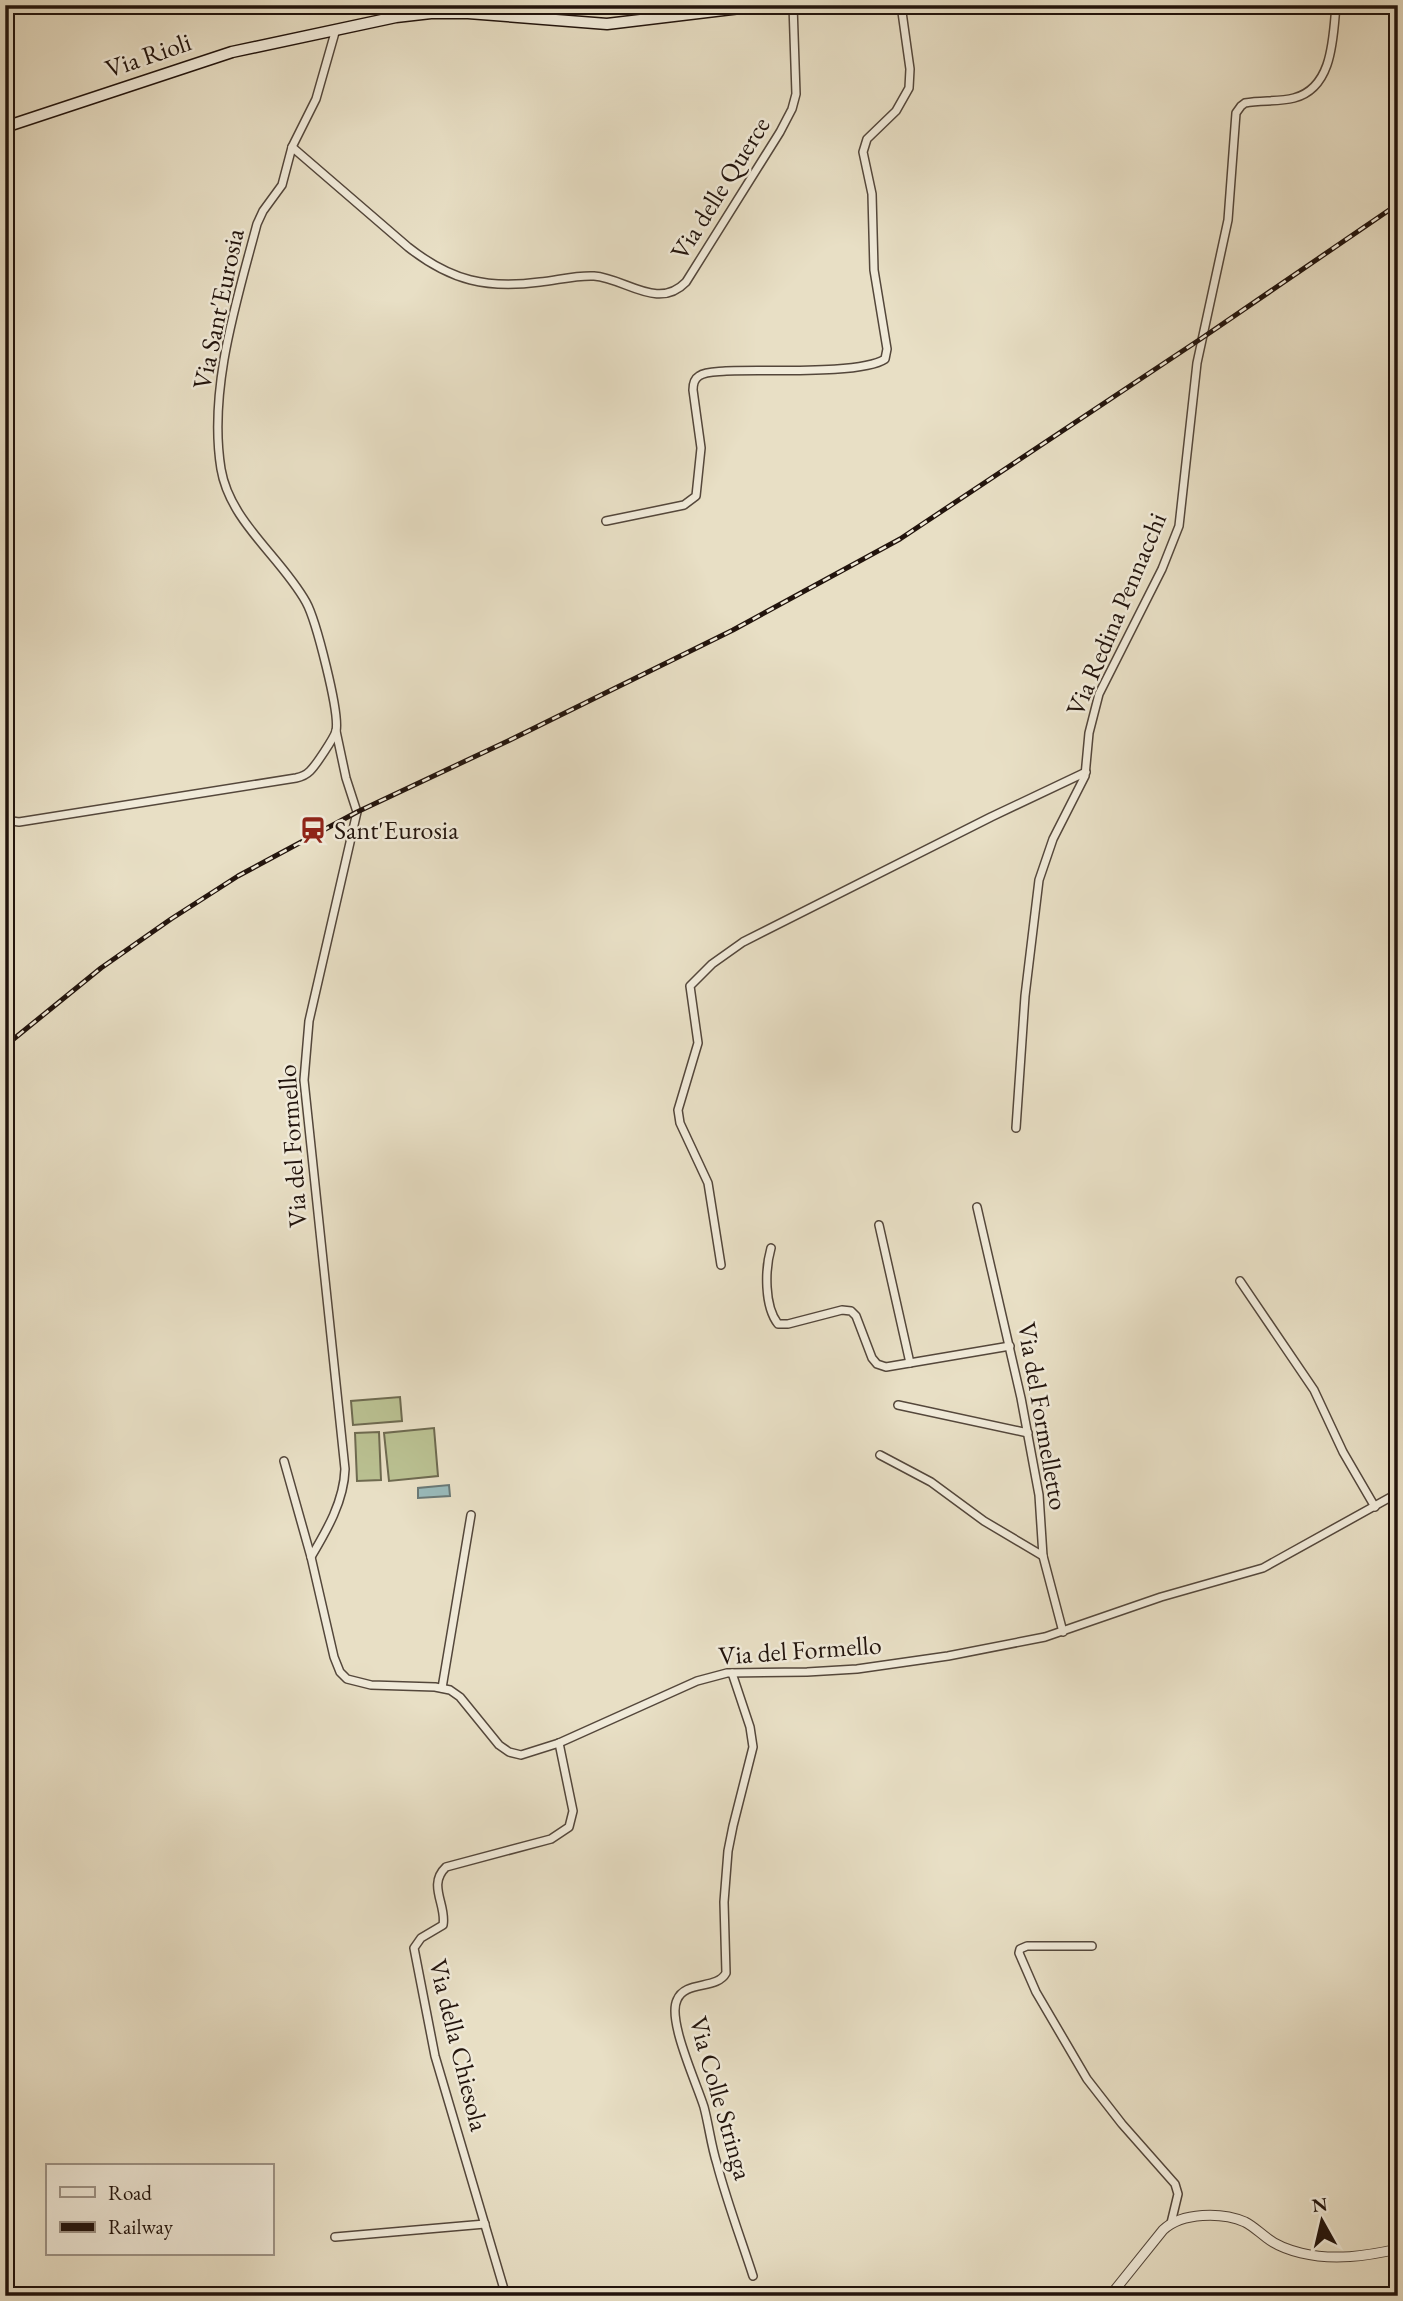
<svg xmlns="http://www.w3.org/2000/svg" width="1403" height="2301" viewBox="0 0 1403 2301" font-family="'EB Garamond',serif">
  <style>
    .green { fill: #bac192; stroke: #6e6a50; stroke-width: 2 }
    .water { fill: #99bbbc; stroke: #697876; stroke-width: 2 }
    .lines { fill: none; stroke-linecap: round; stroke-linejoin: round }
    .minor-casing { stroke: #54473b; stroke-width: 10 }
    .tertiary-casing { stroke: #54473b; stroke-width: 11 }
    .secondary-casing { stroke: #22140d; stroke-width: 13 }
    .minor { stroke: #f0ead9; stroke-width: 7 }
    .tertiary { stroke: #f0ead9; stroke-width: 9 }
    .secondary { stroke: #f0ead9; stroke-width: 10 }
    .rail-casing { stroke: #22140d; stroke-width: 5 }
    .rail { stroke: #f0ead9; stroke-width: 2.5; stroke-dasharray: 8; stroke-linecap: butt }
    .labels { text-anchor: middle; stroke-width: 5; stroke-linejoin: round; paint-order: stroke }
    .street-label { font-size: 26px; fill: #22140d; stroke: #f0ead9 }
    .poi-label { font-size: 26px; fill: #22140d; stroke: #f0ead9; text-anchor: start }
  </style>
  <rect width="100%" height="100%" fill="#e8dfc5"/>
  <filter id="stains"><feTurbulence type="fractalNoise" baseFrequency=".00286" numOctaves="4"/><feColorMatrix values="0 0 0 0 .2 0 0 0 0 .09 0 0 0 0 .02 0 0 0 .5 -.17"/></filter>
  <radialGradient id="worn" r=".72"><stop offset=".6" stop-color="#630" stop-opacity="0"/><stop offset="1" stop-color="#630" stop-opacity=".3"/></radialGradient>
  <g class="green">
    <path d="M 400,1397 L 402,1421 L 353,1425 L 351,1401 Z"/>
    <path d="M 434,1428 L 438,1476 L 389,1481 L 384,1433 Z"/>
    <path d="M 379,1432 L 381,1480 L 357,1481 L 355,1433 Z"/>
  </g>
  <path class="water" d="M 449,1485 L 450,1496 L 418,1498 L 418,1488 Z"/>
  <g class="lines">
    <defs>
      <g id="minor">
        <path d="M 529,5 L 544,19"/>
        <path d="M 292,147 L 408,247 C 451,281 487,289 540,282 C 558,280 577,275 594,276 C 625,278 658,311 686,282 L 780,132 L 792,109 L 796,94 L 793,5"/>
        <path d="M 606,521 L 684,505 L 696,496 L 701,448 L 693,390 C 693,385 694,379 699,376 C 706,371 718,372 726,371 C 760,369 861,375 885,359 L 887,349 L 874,270 L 872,194 L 863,152 L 867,139 L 896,111 L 909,88 L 910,69 L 901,5"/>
        <path d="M 5,820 L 19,822 L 296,778 C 301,777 306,775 310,771 C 316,765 334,738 336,731 C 340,713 316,620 306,602 C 281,557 230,522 221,469 C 208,389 237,300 257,224 L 263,211 L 282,185 L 292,147 L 316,99 L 336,29"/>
        <path d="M 1016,1128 L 1025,996 L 1039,880 L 1053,839 L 1085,776 L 1089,733 L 1099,694 L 1162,569 L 1179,526 L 1197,363 L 1228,220 L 1236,113 L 1241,106 L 1245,103 C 1262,100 1278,102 1294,98 C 1333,88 1333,38 1336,5"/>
        <path d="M 977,1207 L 1021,1398 L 1039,1495 L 1043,1556 L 1063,1632"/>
        <path d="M 879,1225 L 910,1363"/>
        <path d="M 771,1248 C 765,1269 764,1306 778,1324 L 788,1324 L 842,1310 L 851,1311 L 856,1316 L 872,1358 L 877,1364 L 886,1367 L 1010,1346"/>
        <path d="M 721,1265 L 708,1183 L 680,1123 L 678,1110 L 698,1043 L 690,986 L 712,964 L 743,942 L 991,817 L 1086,772"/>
        <path d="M 1240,1281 L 1314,1390 L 1343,1452 L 1375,1507"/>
        <path d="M 898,1405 L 1028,1433"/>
        <path d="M 880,1455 L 931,1482 L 984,1521 L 1043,1556"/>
        <path d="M 284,1461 L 311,1557 L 334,1657 L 340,1672 L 347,1679 L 371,1685 L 435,1687 L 450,1690 L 460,1697 L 499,1745 L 509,1752 L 521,1755 L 559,1743 L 697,1681 L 727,1673 L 807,1672 L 857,1669 L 948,1656 L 1045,1637 L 1161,1597 L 1263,1568 L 1398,1493"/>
        <path d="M 311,1557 C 327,1530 344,1501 345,1469 L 304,1080 L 309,1021 L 357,812 L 346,778 L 336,731"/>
        <path d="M 732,1673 L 750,1727 L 753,1747 L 733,1826 L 728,1851 L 724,1902 L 726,1973 C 717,1990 685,1980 677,2000 C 667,2020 697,2084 704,2107 C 709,2126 711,2145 717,2164 C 727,2202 741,2239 753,2276"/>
        <path d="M 442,1688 L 471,1515"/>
        <path d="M 1092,1946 L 1027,1946 L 1020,1949 L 1019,1953 L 1036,1992 L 1087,2079 L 1122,2124 L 1175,2184 L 1178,2194 L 1171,2223"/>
        <path d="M 335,2237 L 485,2224"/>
        <path d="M 506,2296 L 435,2056 L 414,1948 L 421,1938 L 443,1925 C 447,1905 427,1885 446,1867 L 551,1839 L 569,1827 L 573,1811 L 559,1743"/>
      </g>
      <path id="tertiary" d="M 1110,2296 L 1163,2230 C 1182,2212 1222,2212 1245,2222 C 1253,2226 1260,2233 1267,2238 C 1277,2246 1289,2250 1301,2253 C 1334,2261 1366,2256 1398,2249"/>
      <path id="secondary" d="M 5,127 L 232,52 L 396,17 L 431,13 L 468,13 L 607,24 L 766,5"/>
    </defs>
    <use href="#minor" class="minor-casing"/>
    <use href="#tertiary" class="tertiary-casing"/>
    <use href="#secondary" class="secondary-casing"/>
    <use href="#minor" class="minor"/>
    <use href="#tertiary" class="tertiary"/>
    <use href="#secondary" class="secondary"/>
    <defs>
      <path id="rail" d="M 5,1046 L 101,968 L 171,919 L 238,876 L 357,812 L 512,739 L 733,630 L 900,539 L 1202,338 L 1398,204"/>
    </defs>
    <use href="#rail" class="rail-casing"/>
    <use href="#rail" class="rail"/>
  </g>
  <defs>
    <symbol id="station-bare" viewBox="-9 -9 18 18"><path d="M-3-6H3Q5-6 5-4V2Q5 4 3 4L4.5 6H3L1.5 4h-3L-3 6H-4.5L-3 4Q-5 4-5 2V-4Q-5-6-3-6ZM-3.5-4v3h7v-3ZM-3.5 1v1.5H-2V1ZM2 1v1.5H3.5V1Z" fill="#8f2418" stroke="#f0ead9" stroke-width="2.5" paint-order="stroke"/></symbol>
  </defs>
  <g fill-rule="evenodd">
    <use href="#station-bare" x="294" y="811" width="38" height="38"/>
  </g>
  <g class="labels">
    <g class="street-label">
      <text transform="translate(148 55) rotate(-19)" y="9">Via Rioli</text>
      <text transform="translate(720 188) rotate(-58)" y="9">Via delle Querce</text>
      <text transform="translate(218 309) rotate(-78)" y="9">Via Sant'Eurosia</text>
      <text transform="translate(1116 614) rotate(-67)" y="9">Via Redina Pennacchi</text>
      <text transform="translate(292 1146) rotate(-94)" y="9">Via del Formello</text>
      <text transform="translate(1043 1416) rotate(80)" y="9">Via del Formelletto</text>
      <text transform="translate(800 1650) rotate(-4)" y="9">Via del Formello</text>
      <text transform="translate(459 2045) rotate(76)" y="9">Via della Chiesola</text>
      <text transform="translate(721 2098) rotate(74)" y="9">Via Colle Stringa</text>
    </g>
    <g class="poi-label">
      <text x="334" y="839">Sant'Eurosia</text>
    </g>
  </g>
  <rect width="1403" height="2301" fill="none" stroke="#e8dfc5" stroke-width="28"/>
  <rect x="7" y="7" width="1389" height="2287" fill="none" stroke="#22140d" stroke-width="3.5"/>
  <rect x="14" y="14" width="1375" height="2273" fill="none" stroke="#22140d" stroke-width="2"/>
  <rect x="46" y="2164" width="228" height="91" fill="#f0ead9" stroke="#9e9487" stroke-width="2"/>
  <rect x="60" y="2187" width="35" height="10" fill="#f0ead9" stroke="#9e9487" stroke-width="2"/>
  <text x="108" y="2200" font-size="21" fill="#22140d">Road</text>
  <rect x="60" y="2222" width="35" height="10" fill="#22140d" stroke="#9e9487" stroke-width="2"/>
  <text x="108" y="2234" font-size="21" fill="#22140d">Railway</text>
  <g transform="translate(1322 2221) rotate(352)" stroke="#f0ead9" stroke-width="5" paint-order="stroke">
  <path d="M0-5L12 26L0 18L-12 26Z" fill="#22140d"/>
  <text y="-10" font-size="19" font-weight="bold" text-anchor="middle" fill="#22140d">N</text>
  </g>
  <rect width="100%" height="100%" filter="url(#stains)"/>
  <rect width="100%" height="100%" fill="url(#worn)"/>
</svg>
